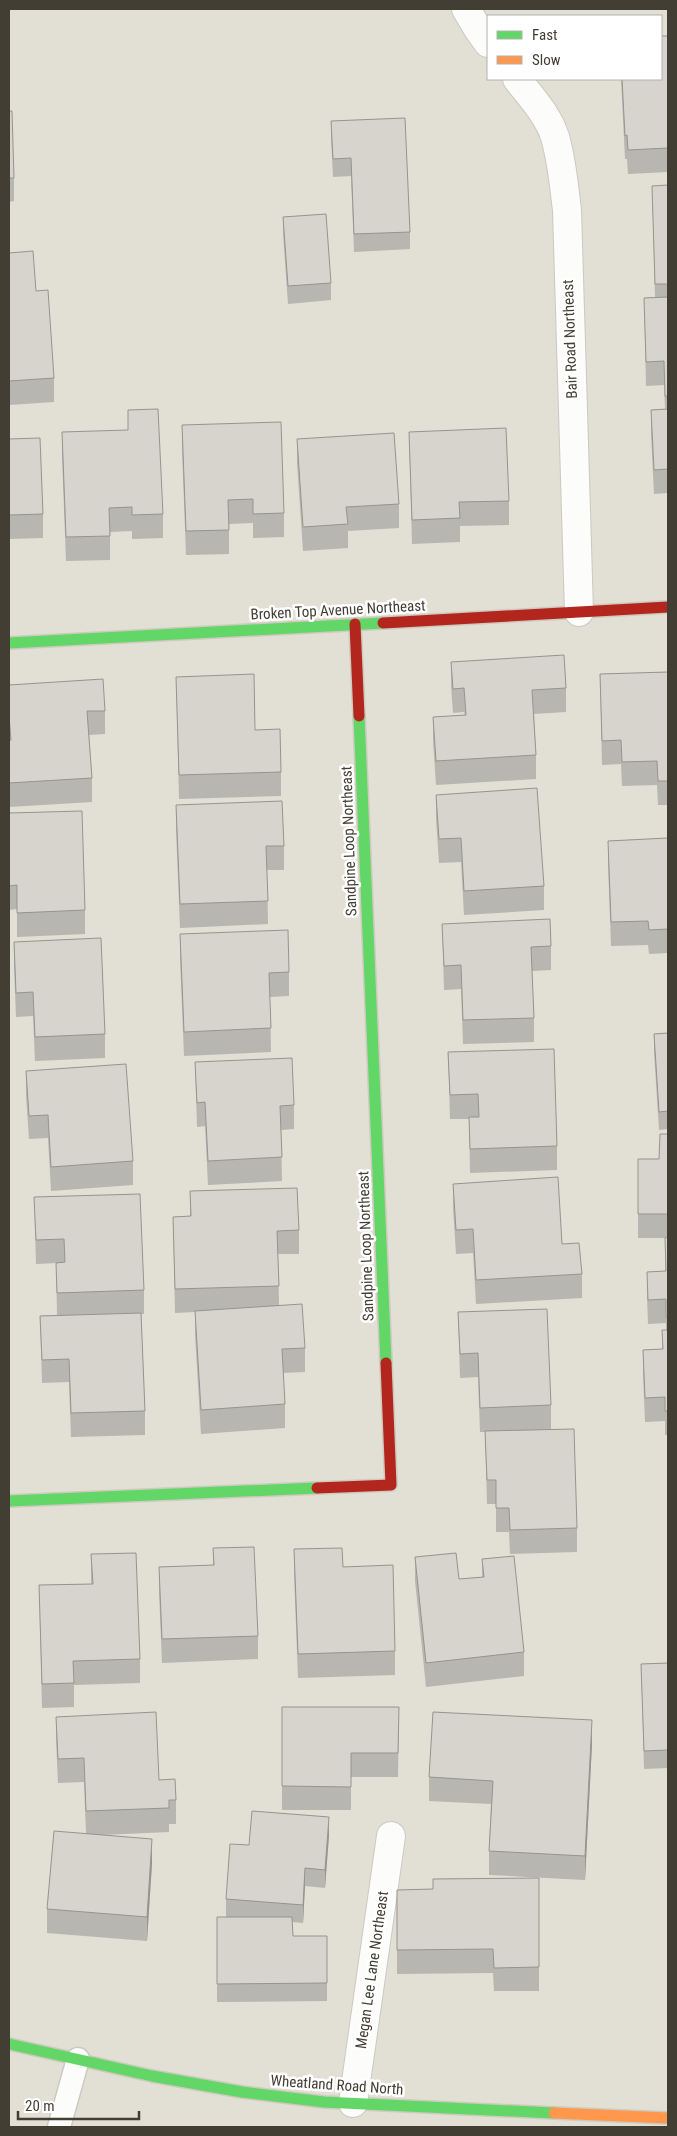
<svg xmlns="http://www.w3.org/2000/svg" width="677" height="2136" viewBox="0 0 677 2136" font-family="'Roboto Condensed',sans-serif">
  <style>
    .residential { fill: #e2dfd4; fill-rule: evenodd }
    .lines { fill: none; stroke-linecap: round; stroke-linejoin: round }
    .lane-casing { stroke: #cbc9c2; stroke-width: 25 }
    .street-casing { stroke: #cbc9c2; stroke-width: 30 }
    .fast-casing { stroke: #cecabe; stroke-width: 14 }
    .slow-casing { stroke: #cecabe; stroke-width: 14 }
    .jam-casing { stroke: #cecabe; stroke-width: 14 }
    .lane { stroke: #fcfcfb; stroke-width: 22 }
    .street { stroke: #fcfcfb; stroke-width: 28 }
    .fast { stroke: #63d668; stroke-width: 11 }
    .slow { stroke: #ff974d; stroke-width: 11 }
    .jam { stroke: #b3261e; stroke-width: 11 }
    .wall { fill: #b8b6b0 }
    .shaded-wall { fill: #969490 }
    .building { fill: #d6d4cd; stroke: #969490 }
    .labels { text-anchor: middle; stroke-width: 5; stroke-linejoin: round; paint-order: stroke }
    .street-label { font-size: 15px; fill: #433e34; stroke: #fff }
  </style>
  <rect width="100%" height="100%" fill="#eeede6"/>
  <path class="residential" d="M 9,9 L 668,9 L 668,2127 L 9,2127 ZM 488,16 L 661,16 L 661,79 L 488,79 Z"/>
  <g class="lines">
    <defs>
      <path id="lane" d="M 59,2127 L 78,2059"/>
      <g id="street">
        <path d="M 466,9 L 478,29 L 488,43"/>
        <path d="M 517,79 C 531,97 548,115 555,137 C 562,161 564,186 567,210 L 579,612"/>
        <path d="M 353,2103 L 391,1836"/>
      </g>
      <g id="fast">
        <path d="M 9,643 L 383,623"/>
        <path d="M 359,716 L 386,1363"/>
        <path d="M 9,1501 L 317,1488"/>
        <path d="M 9,2044 L 152,2076 L 242,2092 L 324,2102 L 554,2113"/>
      </g>
      <path id="slow" d="M 554,2113 L 668,2118"/>
      <g id="jam">
        <path d="M 383,623 L 668,607"/>
        <path d="M 355,624 L 359,716"/>
        <path d="M 317,1488 L 391,1485 L 386,1363"/>
      </g>
    </defs>
    <use href="#lane" class="lane-casing"/>
    <use href="#street" class="street-casing"/>
    <use href="#fast" class="fast-casing"/>
    <use href="#slow" class="slow-casing"/>
    <use href="#jam" class="jam-casing"/>
    <use href="#lane" class="lane"/>
    <use href="#street" class="street"/>
    <use href="#fast" class="fast"/>
    <use href="#slow" class="slow"/>
    <use href="#jam" class="jam"/>
  </g>
  <g class="wall">
    <path d="M 668,36 L 668,172 L 628,174 L 627,159 L 625,159 L 621,79 L 661,79 Z"/>
    <path d="M 9,111 L 14,178 L 14,201 L 9,202 Z"/>
    <path d="M 331,121 L 410,232 L 410,249 L 354,252 L 351,176 L 333,177 L 331,138 Z"/>
    <path d="M 668,185 L 668,493 L 654,494 L 651,434 L 651,410 L 665,409 L 664,385 L 646,386 L 644,298 L 655,297 L 652,186 Z"/>
    <path d="M 283,217 L 331,283 L 331,300 L 288,304 L 283,234 Z"/>
    <path d="M 9,253 L 54,378 L 54,402 L 9,405 Z"/>
    <path d="M 182,425 L 284,513 L 284,537 L 253,538 L 253,523 L 229,524 L 229,554 L 186,555 L 182,449 Z"/>
    <path d="M 62,432 L 163,514 L 163,538 L 132,539 L 132,531 L 110,532 L 110,560 L 66,561 L 62,456 Z"/>
    <path d="M 409,432 L 509,501 L 509,525 L 460,526 L 460,542 L 412,544 Z"/>
    <path d="M 9,439 L 43,514 L 43,538 L 9,539 Z"/>
    <path d="M 297,439 L 399,504 L 399,528 L 348,531 L 348,548 L 303,551 L 297,463 Z"/>
    <path d="M 451,662 L 566,688 L 566,712 L 534,714 L 536,755 L 536,779 L 436,785 L 433,741 L 433,717 L 465,715 L 464,712 L 453,713 L 451,686 Z"/>
    <path d="M 668,672 L 668,805 L 658,805 L 657,785 L 622,786 L 621,764 L 602,765 L 600,674 Z"/>
    <path d="M 176,677 L 281,772 L 281,796 L 179,799 Z"/>
    <path d="M 9,685 L 105,711 L 105,734 L 89,735 L 92,778 L 92,802 L 9,807 Z"/>
    <path d="M 436,795 L 544,886 L 544,910 L 464,915 L 461,862 L 439,863 L 436,819 Z"/>
    <path d="M 176,805 L 284,846 L 284,870 L 267,870 L 268,924 L 180,928 L 176,829 Z"/>
    <path d="M 9,813 L 85,910 L 85,934 L 17,937 L 17,909 L 9,910 Z"/>
    <path d="M 668,838 L 668,953 L 649,954 L 648,945 L 611,946 L 608,864 L 608,841 Z"/>
    <path d="M 442,924 L 551,946 L 551,970 L 532,971 L 534,1018 L 534,1042 L 463,1044 L 461,989 L 444,990 Z"/>
    <path d="M 180,934 L 289,972 L 289,996 L 270,997 L 271,1052 L 184,1056 L 180,958 Z"/>
    <path d="M 14,942 L 105,1034 L 105,1058 L 35,1061 L 33,1016 L 16,1017 L 14,966 Z"/>
    <path d="M 668,1033 L 668,1129 L 659,1130 L 654,1052 L 654,1034 Z"/>
    <path d="M 448,1052 L 557,1146 L 557,1170 L 470,1173 L 469,1119 L 450,1119 Z"/>
    <path d="M 195,1062 L 294,1105 L 294,1129 L 281,1130 L 282,1181 L 208,1185 L 205,1126 L 197,1127 Z"/>
    <path d="M 26,1071 L 133,1161 L 133,1185 L 51,1191 L 48,1138 L 29,1139 L 26,1095 Z"/>
    <path d="M 668,1134 L 668,1435 L 665,1435 L 665,1421 L 645,1422 L 643,1374 L 643,1350 L 662,1349 L 662,1330 L 666,1330 L 666,1323 L 648,1324 L 647,1296 L 647,1272 L 665,1271 L 665,1238 L 638,1238 L 638,1159 L 659,1159 Z"/>
    <path d="M 453,1184 L 562,1244 L 582,1274 L 582,1298 L 476,1304 L 473,1253 L 456,1254 L 453,1208 Z"/>
    <path d="M 190,1191 L 299,1230 L 299,1254 L 278,1254 L 279,1305 L 305,1348 L 305,1372 L 283,1373 L 285,1404 L 285,1428 L 201,1434 L 195,1335 L 195,1312 L 175,1313 L 173,1217 L 190,1216 Z"/>
    <path d="M 34,1197 L 144,1290 L 144,1314 L 141,1314 L 145,1411 L 145,1435 L 71,1437 L 69,1382 L 42,1383 L 40,1316 L 57,1315 L 56,1263 L 36,1264 Z"/>
    <path d="M 458,1312 L 551,1405 L 551,1429 L 577,1528 L 577,1552 L 510,1554 L 509,1532 L 496,1532 L 496,1504 L 487,1504 L 485,1432 L 480,1432 L 478,1377 L 460,1378 Z"/>
    <path d="M 213,1548 L 258,1636 L 258,1659 L 162,1663 L 159,1591 L 159,1567 L 213,1565 Z"/>
    <path d="M 294,1549 L 343,1567 L 395,1651 L 395,1675 L 298,1678 L 294,1573 Z"/>
    <path d="M 91,1554 L 140,1659 L 140,1683 L 74,1685 L 74,1707 L 42,1708 L 39,1585 L 91,1584 Z"/>
    <path d="M 415,1557 L 459,1579 L 482,1577 L 482,1559 L 524,1652 L 524,1676 L 426,1687 L 415,1581 Z"/>
    <path d="M 668,1663 L 668,1768 L 644,1769 L 641,1664 Z"/>
    <path d="M 282,1707 L 399,1707 L 398,1777 L 351,1777 L 351,1810 L 282,1810 Z"/>
    <path d="M 56,1717 L 159,1780 L 176,1800 L 176,1824 L 169,1824 L 169,1832 L 102,1835 L 152,1863 L 147,1941 L 47,1933 L 47,1909 L 86,1833 L 84,1782 L 58,1783 L 56,1740 Z"/>
    <path d="M 592,1744 L 585,1880 L 489,1875 L 489,1851 L 491,1804 L 429,1801 L 429,1777 Z"/>
    <path d="M 329,1835 L 325,1888 L 305,1886 L 303,1923 L 292,1922 L 293,1936 L 327,1936 L 327,2001 L 217,2002 L 217,1917 L 226,1917 L 226,1899 L 249,1845 Z"/>
    <path d="M 539,1878 L 539,1991 L 494,1991 L 493,1973 L 397,1974 L 397,1890 L 433,1889 L 433,1879 Z"/>
  </g>
  <g class="shaded-wall">
    <path d="M 592,1720 L 592,1744 L 585,1880 L 585,1856 Z"/>
    <path d="M 329,1817 L 329,1835 L 325,1888 L 325,1870 Z"/>
    <path d="M 152,1839 L 152,1863 L 147,1941 L 147,1917 Z"/>
    <path d="M 305,1868 L 305,1886 L 303,1923 L 303,1905 Z"/>
  </g>
  <g class="building">
    <path d="M 661,36 L 668,36 L 668,148 L 628,150 L 627,135 L 625,136 L 622,79 L 661,79 Z"/>
    <path d="M 9,111 L 12,111 L 14,178 L 9,178 Z"/>
    <path d="M 405,118 L 410,232 L 354,234 L 351,158 L 333,159 L 331,121 Z"/>
    <path d="M 668,185 L 668,284 L 655,284 L 652,186 Z"/>
    <path d="M 326,214 L 331,283 L 288,286 L 283,217 Z"/>
    <path d="M 33,251 L 36,291 L 48,290 L 54,378 L 9,381 L 9,253 Z"/>
    <path d="M 668,297 L 668,396 L 665,396 L 664,361 L 646,362 L 644,298 Z"/>
    <path d="M 158,409 L 163,514 L 132,515 L 132,507 L 109,508 L 110,536 L 66,537 L 62,432 L 128,430 L 128,410 Z"/>
    <path d="M 668,409 L 668,469 L 654,470 L 651,410 Z"/>
    <path d="M 281,422 L 284,513 L 253,514 L 253,499 L 228,500 L 229,530 L 186,531 L 182,425 Z"/>
    <path d="M 506,428 L 509,501 L 459,502 L 460,518 L 412,520 L 409,432 Z"/>
    <path d="M 394,433 L 399,504 L 346,507 L 348,524 L 303,527 L 297,439 Z"/>
    <path d="M 40,438 L 43,514 L 9,515 L 9,439 Z"/>
    <path d="M 564,655 L 566,688 L 532,690 L 536,755 L 436,761 L 433,717 L 466,715 L 464,688 L 453,689 L 451,662 Z"/>
    <path d="M 668,672 L 668,781 L 658,781 L 657,761 L 622,762 L 621,740 L 602,741 L 600,674 Z"/>
    <path d="M 254,674 L 255,730 L 280,729 L 281,772 L 179,775 L 176,677 Z"/>
    <path d="M 103,679 L 105,711 L 87,711 L 92,778 L 9,783 L 9,741 L 11,740 L 9,716 L 9,685 Z"/>
    <path d="M 537,788 L 544,886 L 464,891 L 461,838 L 439,839 L 436,795 Z"/>
    <path d="M 282,801 L 284,846 L 266,846 L 268,901 L 180,904 L 176,805 Z"/>
    <path d="M 82,811 L 85,910 L 17,913 L 17,885 L 9,886 L 9,813 Z"/>
    <path d="M 668,838 L 668,929 L 649,930 L 648,921 L 611,922 L 608,841 Z"/>
    <path d="M 550,919 L 551,946 L 531,947 L 534,1018 L 463,1020 L 461,965 L 444,966 L 442,924 Z"/>
    <path d="M 288,930 L 289,972 L 269,973 L 271,1028 L 184,1032 L 180,934 Z"/>
    <path d="M 101,938 L 105,1034 L 35,1037 L 33,992 L 16,993 L 14,942 Z"/>
    <path d="M 668,1033 L 668,1111 L 659,1112 L 654,1034 Z"/>
    <path d="M 554,1049 L 557,1146 L 470,1149 L 469,1117 L 479,1117 L 478,1094 L 450,1095 L 448,1052 Z"/>
    <path d="M 292,1058 L 294,1105 L 280,1106 L 282,1157 L 208,1161 L 205,1102 L 197,1103 L 195,1062 Z"/>
    <path d="M 126,1064 L 133,1161 L 51,1167 L 48,1115 L 29,1116 L 26,1071 Z"/>
    <path d="M 660,1134 L 668,1134 L 668,1214 L 638,1214 L 638,1159 L 659,1159 Z"/>
    <path d="M 558,1177 L 562,1244 L 579,1243 L 582,1274 L 476,1280 L 473,1229 L 456,1230 L 453,1184 Z"/>
    <path d="M 297,1188 L 299,1230 L 277,1231 L 279,1286 L 175,1289 L 173,1217 L 191,1216 L 190,1191 Z"/>
    <path d="M 140,1194 L 144,1290 L 57,1293 L 56,1263 L 65,1262 L 64,1239 L 36,1240 L 34,1197 Z"/>
    <path d="M 668,1237 L 668,1317 L 666,1317 L 666,1299 L 648,1300 L 647,1272 L 666,1271 L 665,1238 Z"/>
    <path d="M 302,1304 L 305,1348 L 282,1349 L 285,1404 L 201,1410 L 195,1311 Z"/>
    <path d="M 547,1309 L 551,1405 L 480,1408 L 478,1353 L 460,1354 L 458,1312 Z"/>
    <path d="M 141,1313 L 145,1411 L 71,1413 L 69,1359 L 42,1360 L 40,1316 Z"/>
    <path d="M 662,1330 L 668,1330 L 668,1411 L 665,1411 L 665,1397 L 645,1398 L 643,1350 L 663,1349 Z"/>
    <path d="M 574,1429 L 577,1528 L 510,1530 L 509,1508 L 496,1508 L 496,1480 L 487,1480 L 485,1431 Z"/>
    <path d="M 254,1547 L 258,1636 L 162,1639 L 159,1567 L 214,1565 L 213,1548 Z"/>
    <path d="M 342,1548 L 343,1567 L 393,1565 L 395,1651 L 298,1654 L 294,1549 Z"/>
    <path d="M 136,1553 L 140,1659 L 73,1661 L 74,1683 L 42,1684 L 39,1585 L 93,1584 L 91,1554 Z"/>
    <path d="M 456,1553 L 459,1579 L 484,1577 L 482,1559 L 514,1556 L 524,1652 L 426,1663 L 415,1557 Z"/>
    <path d="M 668,1663 L 668,1750 L 644,1751 L 641,1664 Z"/>
    <path d="M 282,1707 L 399,1707 L 398,1753 L 351,1753 L 351,1787 L 282,1786 Z"/>
    <path d="M 156,1712 L 159,1780 L 175,1779 L 176,1800 L 169,1800 L 169,1808 L 86,1811 L 84,1758 L 58,1759 L 56,1717 Z"/>
    <path d="M 433,1712 L 592,1720 L 585,1856 L 489,1851 L 493,1781 L 429,1777 Z"/>
    <path d="M 252,1811 L 329,1817 L 325,1870 L 305,1868 L 303,1905 L 226,1899 L 230,1844 L 249,1845 Z"/>
    <path d="M 54,1831 L 152,1839 L 147,1917 L 47,1909 Z"/>
    <path d="M 539,1878 L 539,1967 L 494,1968 L 493,1949 L 397,1950 L 397,1890 L 433,1889 L 433,1879 Z"/>
    <path d="M 217,1917 L 292,1917 L 293,1936 L 327,1936 L 327,1983 L 217,1984 Z"/>
  </g>
  <g class="labels">
    <g class="street-label">
      <text transform="translate(570 339) rotate(-92)" y="5">Bair Road Northeast</text>
      <text transform="translate(338 610) rotate(-3)" y="5">Broken Top Avenue Northeast</text>
      <text transform="translate(349 841) rotate(-92)" y="5">Sandpine Loop Northeast</text>
      <text transform="translate(366 1246) rotate(-92)" y="5">Sandpine Loop Northeast</text>
      <text transform="translate(372 1970) rotate(-82)" y="5">Megan Lee Lane Northeast</text>
      <text transform="translate(337 2085) rotate(4)" y="5">Wheatland Road North</text>
    </g>
  </g>
  <rect width="677" height="2136" fill="none" stroke="#433e34" stroke-width="20"/>
  <rect x="487" y="15" width="175" height="65" fill="#ffffff" stroke="#b4b2ae"/>
  <rect x="497" y="31" width="25" height="8" fill="#63d668" stroke="#b4b2ae"/>
  <text x="532" y="40" font-size="15" fill="#433e34">Fast</text>
  <rect x="497" y="56" width="25" height="8" fill="#ff974d" stroke="#b4b2ae"/>
  <text x="532" y="65" font-size="15" fill="#433e34">Slow</text>
  <path d="M18 2111v8h121v-8" fill="none" stroke="#433e34" stroke-width="2.5"/>
  <text x="25" y="2111" font-size="15" fill="#433e34" stroke="#ffffff" stroke-width="4" paint-order="stroke">20 m</text>
</svg>
